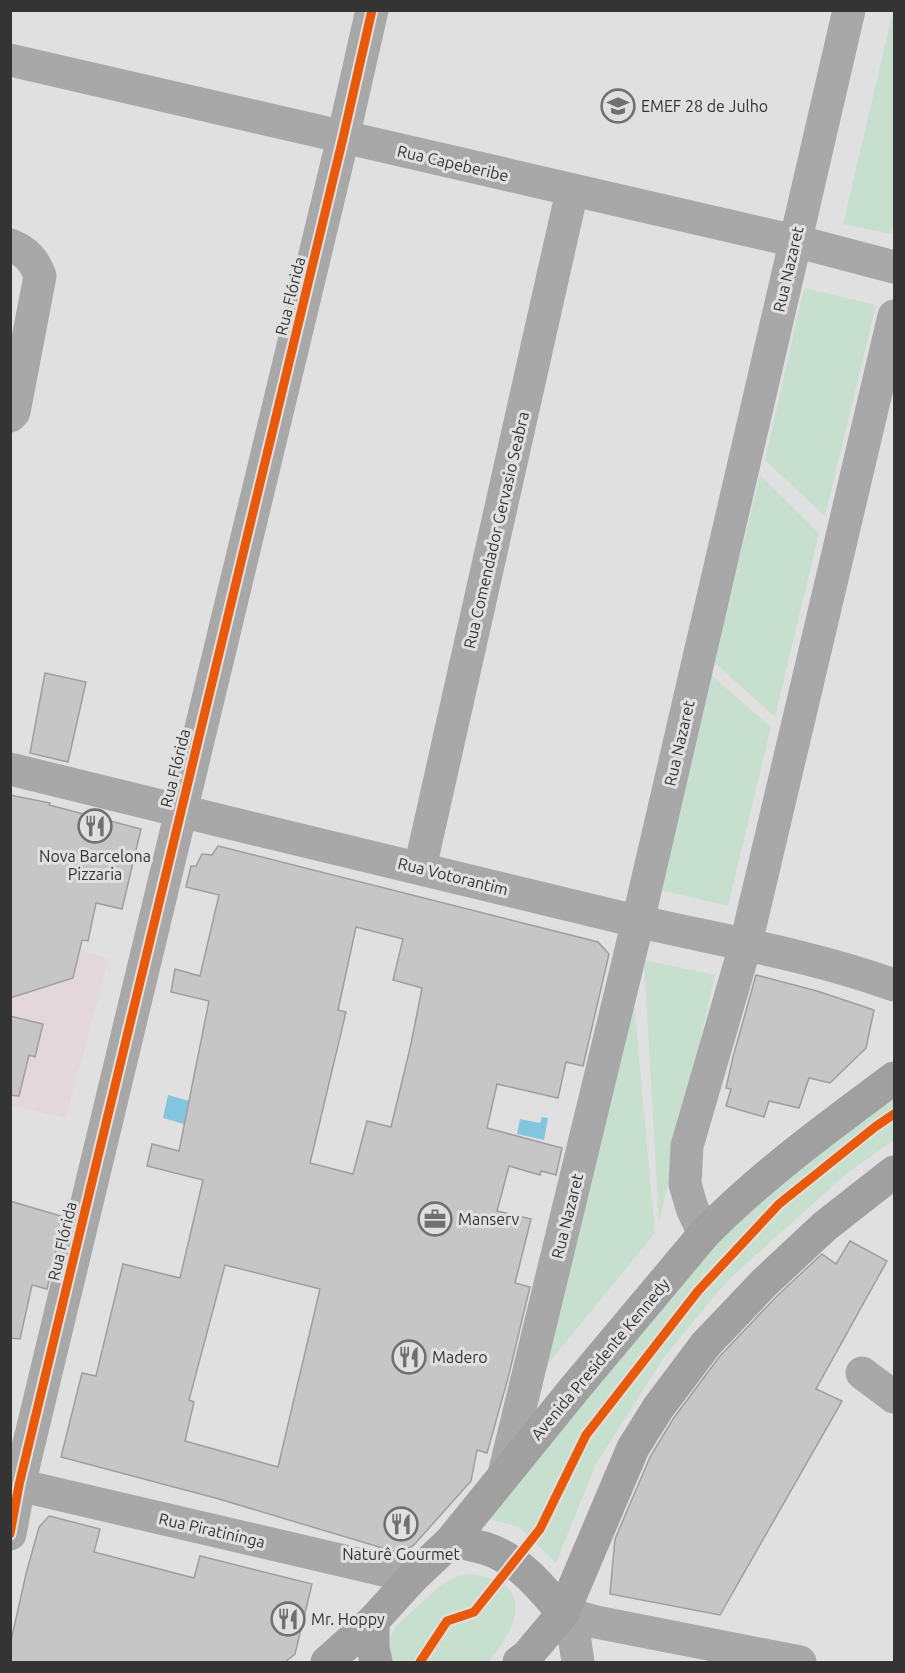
<svg xmlns="http://www.w3.org/2000/svg" width="905" height="1673" viewBox="0 0 905 1673" font-family="Ubuntu,sans-serif">
  <style>
    .commercial { fill: #e4d7db }
    .green { fill: #c7dfce }
    .water { fill: #82c5de }
    .building { fill: #c6c6c7; stroke: #9e9e9f; stroke-width: 1.5; fill-rule: evenodd }
    .lines { fill: none; stroke-linecap: round; stroke-linejoin: round }
    .minor { stroke: #a9a8a8; stroke-width: 33 }
    .major { stroke: #a1a0a1; stroke-width: 33 }
    .cycleway-casing { stroke: #e0e0e1; stroke-width: 13 }
    .cycleway { stroke: #e8590c; stroke-width: 9 }
    .labels { text-anchor: middle; stroke-width: 6; stroke-linejoin: round; paint-order: stroke }
    .poi-label { font-size: 16px; fill: #343434; stroke: #e0e0e1; text-anchor: start }
    .street-label { font-size: 16px; fill: #343434; stroke: #e0e0e1 }
  </style>
  <rect width="100%" height="100%" fill="#e0e0e1"/>
  <path class="commercial" d="M 11,933 L 109,958 L 66,1118 L 11,1105 Z"/>
  <g class="green">
    <path d="M 893,11 L 894,219 L 891,234 L 843,224 Z"/>
    <path d="M 804,288 L 876,305 L 825,516 L 765,460 Z"/>
    <path d="M 760,475 L 819,533 L 775,717 L 714,662 Z"/>
    <path d="M 709,673 L 771,727 L 728,906 L 656,889 Z"/>
    <path d="M 644,960 L 715,975 L 659,1223 Z"/>
    <path d="M 632,979 L 655,1233 L 547,1365 Z"/>
    <path d="M 894,1092 L 894,1140 L 845,1175 L 727,1281 L 665,1356 L 596,1464 L 556,1563 L 519,1527 L 485,1518 L 711,1243 Z"/>
    <path d="M 468,1574 C 535,1579 521,1624 488,1662 L 388,1662 L 389,1640 L 396,1626 L 440,1586 L 455,1577 Z"/>
  </g>
  <g class="water">
    <path d="M 168,1095 L 189,1101 L 184,1124 L 163,1118 Z"/>
    <path d="M 542,1117 L 548,1118 L 544,1140 L 517,1134 L 520,1119 L 540,1123 Z"/>
  </g>
  <g class="building">
    <path d="M 45,673 L 86,682 L 68,762 L 30,753 Z"/>
    <path d="M 10,795 L 50,803 L 49,805 L 141,829 L 122,909 L 96,903 L 88,941 L 82,940 L 73,978 L 10,998 Z"/>
    <path d="M 218,846 L 598,942 L 609,954 L 583,1066 L 566,1062 L 558,1098 L 497,1084 L 487,1128 L 562,1148 L 556,1175 L 541,1171 L 540,1175 L 509,1166 L 497,1211 L 531,1219 L 515,1283 L 530,1287 L 508,1378 L 487,1453 L 477,1450 L 471,1481 L 413,1546 L 399,1553 L 219,1499 L 61,1457 L 82,1373 L 96,1376 L 123,1264 L 180,1278 L 203,1180 L 147,1166 L 152,1144 L 179,1151 L 209,1001 L 171,992 L 175,969 L 200,976 L 219,895 L 186,887 L 191,866 L 196,866 L 202,854 L 212,855 ZM 356,927 L 403,939 L 393,980 L 422,988 L 411,1044 L 391,1127 L 367,1121 L 353,1174 L 310,1163 L 346,1012 L 338,1010 ZM 225,1265 L 320,1289 L 278,1467 L 185,1441 L 194,1402 L 189,1400 Z"/>
    <path d="M 756,975 L 817,991 L 874,1010 L 866,1048 L 830,1083 L 809,1078 L 799,1108 L 769,1101 L 764,1117 L 726,1106 L 731,1089 L 726,1088 L 733,1057 Z"/>
    <path d="M 10,1016 L 43,1024 L 35,1057 L 29,1055 L 19,1096 L 10,1095 Z"/>
    <path d="M 10,1201 L 64,1217 L 47,1289 L 32,1285 L 20,1339 L 10,1338 Z"/>
    <path d="M 850,1241 L 887,1261 L 816,1389 L 842,1401 L 720,1615 L 610,1594 L 615,1539 L 650,1457 L 673,1419 L 720,1356 L 777,1296 L 822,1254 L 836,1264 Z"/>
    <path d="M 49,1516 L 100,1529 L 94,1552 L 194,1578 L 200,1556 L 312,1584 L 295,1654 L 285,1662 L 10,1662 L 10,1645 L 26,1574 L 39,1527 Z"/>
  </g>
  <g class="lines">
    <g class="minor">
      <path d="M 10,60 L 795,241 L 894,267"/>
      <path d="M 10,245 C 26,251 34,260 40,276 L 14,412 L 10,416"/>
      <path d="M 10,769 C 210,819 411,866 611,915 C 705,938 802,952 894,985"/>
      <path d="M 420,868 L 572,191"/>
      <path d="M 704,1234 L 692,1208 L 685,1184 L 687,1146 L 746,943 L 894,316"/>
      <path d="M 862,1373 L 894,1397"/>
      <path d="M 504,1474 L 638,921 L 849,10"/>
      <path d="M 10,1483 L 413,1577"/>
      <path d="M 10,1534 L 19,1485 L 343,138 L 372,10"/>
      <path d="M 563,1613 L 596,1622 L 800,1662"/>
      <path d="M 563,1613 L 575,1642 L 578,1662"/>
    </g>
    <g class="major">
      <path d="M 451,1541 C 462,1543 473,1545 484,1548 C 518,1558 541,1587 563,1613"/>
      <path d="M 373,1621 L 373,1648 L 376,1662"/>
      <path d="M 327,1662 L 373,1621 L 413,1577 L 451,1541 L 575,1388 L 704,1234 C 762,1175 828,1127 894,1078"/>
      <path d="M 519,1662 L 527,1656 L 563,1613 L 633,1448 L 658,1408 L 706,1344 L 764,1283 L 825,1226 L 894,1172"/>
    </g>
    <defs>
      <g id="cycleway">
        <path d="M 10,1534 L 19,1485 L 343,138 L 372,10"/>
        <path d="M 420,1662 L 447,1621 L 474,1612 L 540,1529 L 586,1435 L 698,1291 L 779,1204 L 875,1127 L 894,1114"/>
      </g>
    </defs>
    <use href="#cycleway" class="cycleway-casing"/>
    <use href="#cycleway" class="cycleway"/>
  </g>
  <defs>
    <symbol id="school-ring" viewBox="-11 -11 22 22"><circle r="9.5" fill="#e0e0e1" stroke="#707071" stroke-width="1.5"/><path d="M0-5L7-2L0 1L-7-2ZM-4 1L0 2.5L4 1V4Q0 6-4 4Z" fill="#707071"/></symbol>
    <symbol id="restaurant-ring" viewBox="-11 -11 22 22"><circle r="9.5" fill="#e0e0e1" stroke="#707071" stroke-width="1.5"/><path d="M-5-6h1v4h1v-4h1v4h1v-4h1v5L-1.5 .5V6h-2V.5L-5-1ZM5-6V6H3V1.5H1.5Q1.5-4 5-6Z" fill="#707071"/></symbol>
    <symbol id="office-ring" viewBox="-11 -11 22 22"><circle r="9.5" fill="#e0e0e1" stroke="#707071" stroke-width="1.5"/><path d="M-6-3h4V-5.5h4V-3h4V5H-6ZM-1-4.5V-3h2v-1.5ZM-6 0V1H6V0Z" fill="#707071"/></symbol>
  </defs>
  <g fill-rule="evenodd">
    <use href="#school-ring" x="599" y="87" width="38" height="38"/>
    <use href="#restaurant-ring" x="76" y="807" width="38" height="38"/>
    <use href="#office-ring" x="416" y="1200" width="38" height="38"/>
    <use href="#restaurant-ring" x="390" y="1338" width="38" height="38"/>
    <use href="#restaurant-ring" x="382" y="1505" width="38" height="38"/>
    <use href="#restaurant-ring" x="269" y="1600" width="38" height="38"/>
  </g>
  <g class="labels">
    <g class="poi-label">
      <text x="641" y="112">EMEF 28 de Julho</text>
      <text x="95" y="862" text-anchor="middle">Nova Barcelona<tspan x="95" dy="18">Pizzaria</tspan></text>
      <text x="458" y="1225">Manserv</text>
      <text x="432" y="1363">Madero</text>
      <text x="401" y="1560" text-anchor="middle">Naturê Gourmet</text>
      <text x="311" y="1625">Mr. Hoppy</text>
    </g>
    <g class="street-label">
      <text transform="translate(453 163) rotate(13)" y="6">Rua Capeberibe</text>
      <text transform="translate(788 269) rotate(-77)" y="6">Rua Nazaret</text>
      <text transform="translate(290 296) rotate(-76)" y="6">Rua Flórida</text>
      <text transform="translate(496 530) rotate(-77)" y="6">Rua Comendador Gervasio Seabra</text>
      <text transform="translate(679 743) rotate(-77)" y="6">Rua Nazaret</text>
      <text transform="translate(175 768) rotate(-76)" y="6">Rua Flórida</text>
      <text transform="translate(453 876) rotate(14)" y="6">Rua Votorantim</text>
      <text transform="translate(567 1216) rotate(-76)" y="6">Rua Nazaret</text>
      <text transform="translate(62 1241) rotate(-77)" y="6">Rua Flórida</text>
      <text transform="translate(600 1359) rotate(-50)" y="6">Avenida Presidente Kennedy</text>
      <text transform="translate(212 1530) rotate(13)" y="6">Rua Piratininga</text>
    </g>
  </g>
  <rect width="905" height="1673" fill="none" stroke="#343434" stroke-width="24"/>
</svg>
